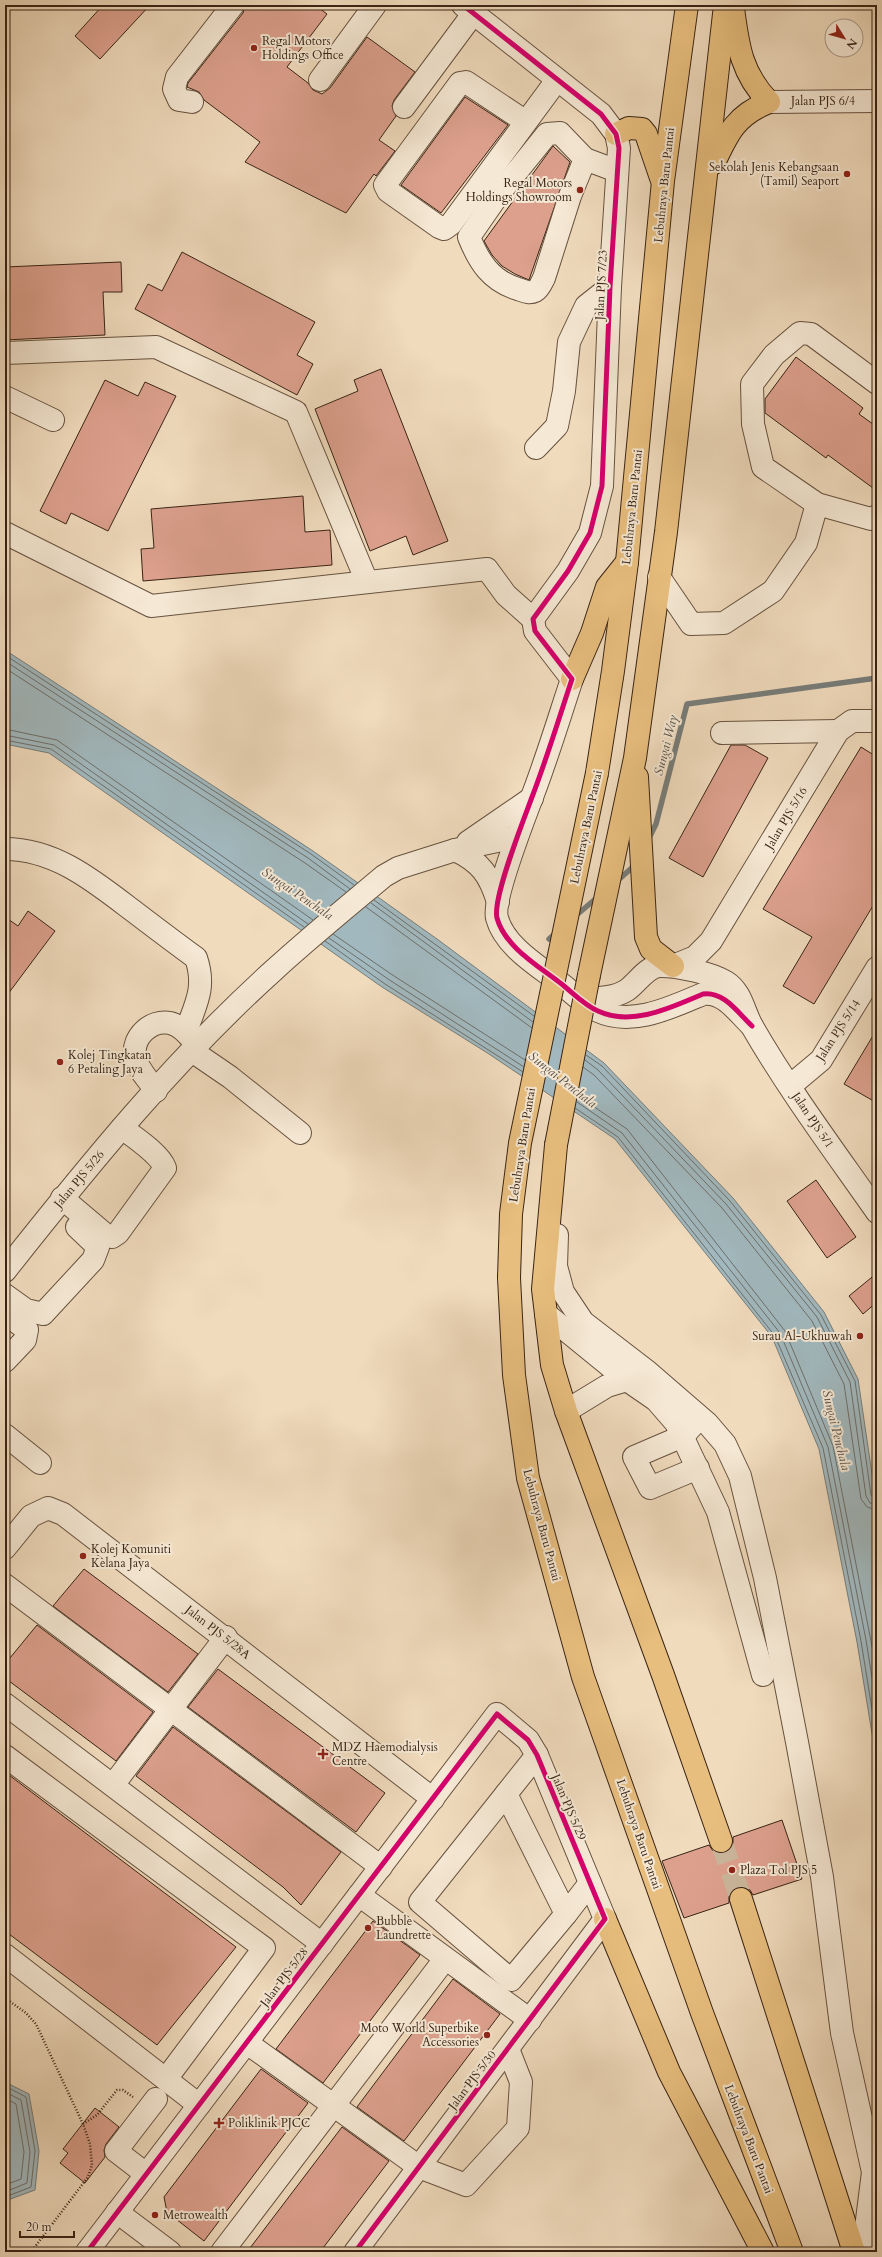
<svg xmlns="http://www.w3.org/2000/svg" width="882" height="2257" viewBox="0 0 882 2257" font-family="Cardo,serif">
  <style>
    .water { fill: #a1b8be; stroke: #777d7a }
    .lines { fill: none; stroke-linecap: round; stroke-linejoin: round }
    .shore { stroke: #6d6e6a; stroke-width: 1 }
    .stream { stroke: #777d7a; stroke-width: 5.5 }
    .building { fill: #dca08d; stroke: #392415 }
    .highway-tunnel { stroke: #cbb69b; stroke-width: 22; stroke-dasharray: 22 11; stroke-linecap: butt }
    .minor-casing { stroke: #67523f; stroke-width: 24 }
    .highway-casing { stroke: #392415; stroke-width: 24 }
    .path { stroke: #392415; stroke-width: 2.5; stroke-dasharray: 1 2; stroke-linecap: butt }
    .minor { stroke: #f5e8d4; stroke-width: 22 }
    .highway { stroke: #e8be7e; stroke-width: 22 }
    .highway-bridge-casing { stroke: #392415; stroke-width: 24; stroke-linecap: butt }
    .highway-bridge { stroke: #e8be7e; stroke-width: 22 }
    .cycleway-casing { stroke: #f5e8d4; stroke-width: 8 }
    .cycleway { stroke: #d6006c; stroke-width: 5 }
    .poi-dot { fill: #8f2418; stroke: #f5e8d4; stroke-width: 1.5 }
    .labels { text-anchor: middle; stroke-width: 4; stroke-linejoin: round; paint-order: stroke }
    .poi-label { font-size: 12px; fill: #392415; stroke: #f5e8d4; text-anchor: start }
    .street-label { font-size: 12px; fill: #392415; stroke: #f5e8d4 }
    .water-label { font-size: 13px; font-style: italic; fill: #585048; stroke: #f5e8d4 }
  </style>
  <rect width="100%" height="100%" fill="#f0dbbd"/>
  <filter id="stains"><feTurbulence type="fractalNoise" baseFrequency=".005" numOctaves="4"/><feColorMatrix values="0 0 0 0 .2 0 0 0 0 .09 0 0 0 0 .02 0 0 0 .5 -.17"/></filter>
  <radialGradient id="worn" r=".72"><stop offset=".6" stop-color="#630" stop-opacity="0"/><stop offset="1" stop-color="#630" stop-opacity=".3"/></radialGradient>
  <g class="water">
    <path d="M 5,650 L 313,851 L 437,939 L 604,1063 L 733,1198 L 824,1312 L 858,1379 L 877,1508 L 877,1764 L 857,1642 L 819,1449 L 772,1337 L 615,1139 L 489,1054 L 382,987 L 49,753 L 5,744 Z"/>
    <path d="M 5,2082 L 29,2094 L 39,2151 L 35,2190 L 5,2201 Z"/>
  </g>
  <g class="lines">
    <g class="shore">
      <path d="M 5,655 L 311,854 L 354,885"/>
      <path d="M 5,661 L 308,858 L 350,889"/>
      <path d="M 5,668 L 305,863 L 346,892"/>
      <path d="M 5,729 L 57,740 L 313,920"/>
      <path d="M 5,735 L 54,745 L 308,924"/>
      <path d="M 5,740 L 51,749 L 304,927"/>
      <path d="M 374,900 L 534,1016"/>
      <path d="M 371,903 L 533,1022"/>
      <path d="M 366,907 L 532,1028"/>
      <path d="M 333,934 L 391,974 L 525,1060"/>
      <path d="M 329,938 L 388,979 L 524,1067"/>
      <path d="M 325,941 L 385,984 L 523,1072"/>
      <path d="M 586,1055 L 602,1066 L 730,1201 L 821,1315 L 855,1381 L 871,1495 L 877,1499"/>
      <path d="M 585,1060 L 598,1070 L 726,1204 L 817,1317 L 850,1382 L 866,1496 L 870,1503 L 877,1504"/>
      <path d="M 583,1067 L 594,1075 L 722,1208 L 812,1321 L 844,1384 L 861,1499 L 867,1507 L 877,1510"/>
      <path d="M 578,1096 L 627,1129 L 785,1331 L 833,1446 L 877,1672"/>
      <path d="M 577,1102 L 622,1133 L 780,1333 L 828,1447 L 866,1640 L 877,1709"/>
      <path d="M 575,1108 L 618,1137 L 775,1336 L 823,1448 L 861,1641 L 877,1740"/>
      <path d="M 5,2086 L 26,2097 L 35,2151 L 31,2187 L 5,2197"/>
      <path d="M 5,2092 L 21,2100 L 30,2152 L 27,2183 L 5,2192"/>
      <path d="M 5,2098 L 16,2104 L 24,2152 L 21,2179 L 5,2185"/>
    </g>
    <g class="stream">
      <path d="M 648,840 L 656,824 L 687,704 L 877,678"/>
      <path d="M 616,882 L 635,865"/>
      <path d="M 573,918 L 599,896"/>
      <path d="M 549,939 L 558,931"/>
    </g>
  </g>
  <g class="building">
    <path d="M 103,5 L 150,5 L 100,59 L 75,36 Z"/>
    <path d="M 245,5 L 315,5 L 327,14 L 287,67 L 308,83 L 313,90 L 322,94 L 330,88 L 367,37 L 415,72 L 394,100 L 392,106 L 396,116 L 379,140 L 395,151 L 376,176 L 374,174 L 346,213 L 245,162 L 260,142 L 204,100 L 199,92 L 187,87 L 188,83 L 243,13 Z"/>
    <path d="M 465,97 L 508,125 L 441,213 L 401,185 Z"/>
    <path d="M 553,146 L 570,162 L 529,280 L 515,274 L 502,266 L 492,255 L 484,241 Z"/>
    <path d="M 182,252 L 315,322 L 297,355 L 313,364 L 297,395 L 135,309 L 148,284 L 162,291 Z"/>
    <path d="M 121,262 L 122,292 L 103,292 L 105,335 L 5,340 L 5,267 Z"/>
    <path d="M 796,357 L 863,408 L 859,414 L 877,427 L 877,491 L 828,455 L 826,458 L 765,413 L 765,399 Z"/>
    <path d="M 381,369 L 448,541 L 413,555 L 406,536 L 370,551 L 315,409 L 358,391 L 354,380 Z"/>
    <path d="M 105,380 L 138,396 L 145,382 L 176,396 L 108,531 L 71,513 L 66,524 L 40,511 Z"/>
    <path d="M 303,496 L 305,532 L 330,530 L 332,565 L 143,581 L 141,549 L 154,548 L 151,509 Z"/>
    <path d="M 731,745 L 745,745 L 768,758 L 703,877 L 669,858 Z"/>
    <path d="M 861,747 L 877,757 L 877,899 L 814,1004 L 783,986 L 812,937 L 763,909 Z"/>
    <path d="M 28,911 L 55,931 L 5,998 L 5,917 L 18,926 Z"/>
    <path d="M 877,1029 L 877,1103 L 844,1084 Z"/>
    <path d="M 816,1180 L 856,1237 L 827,1258 L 787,1201 Z"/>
    <path d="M 877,1273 L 877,1302 L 863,1314 L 849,1296 Z"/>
    <path d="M 84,1569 L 198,1654 L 168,1692 L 53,1606 Z"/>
    <path d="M 37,1625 L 153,1712 L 116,1761 L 5,1678 L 5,1664 Z"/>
    <path d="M 218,1669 L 385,1793 L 356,1832 L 188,1707 Z"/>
    <path d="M 173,1727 L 341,1852 L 301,1905 L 283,1887 L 136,1776 Z"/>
    <path d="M 5,1772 L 236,1947 L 157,2045 L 5,1931 Z"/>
    <path d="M 782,1820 L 802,1879 L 753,1895 L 750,1890 L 744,1887 L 737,1887 L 729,1896 L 729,1903 L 684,1918 L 662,1861 L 709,1845 L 713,1851 L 725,1853 L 731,1849 L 733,1843 L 733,1837 Z"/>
    <path d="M 373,1921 L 420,1955 L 323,2083 L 276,2049 Z"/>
    <path d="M 453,1979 L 500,2014 L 404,2141 L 357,2107 Z"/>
    <path d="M 261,2069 L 308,2103 L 204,2241 L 167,2212 L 164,2197 Z"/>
    <path d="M 95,2108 L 119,2127 L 106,2144 L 104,2150 L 105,2157 L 85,2183 L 60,2163 L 68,2153 L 63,2149 Z"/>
    <path d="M 342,2127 L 389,2161 L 320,2252 L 247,2252 Z"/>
  </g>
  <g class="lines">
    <path class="highway-tunnel" d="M 721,1841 L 741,1899"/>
    <defs>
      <g id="minor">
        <path d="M 463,5 L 601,114 L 616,134 L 619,148 L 610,287 L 602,486 L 590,533 L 568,571 L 533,619"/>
        <path d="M 320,80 L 375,5"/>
        <path d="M 192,102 L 179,100 L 174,89 L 177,77 L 233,5"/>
        <path d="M 769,102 L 877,101"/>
        <path d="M 404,107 L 473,14"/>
        <path d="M 526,122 L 466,82 L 460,83 L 385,185 L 388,191 L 439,227 L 444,229 L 451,224 L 557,80"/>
        <path d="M 585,159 L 570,196 L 544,278 C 542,282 539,289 535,291 C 529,294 524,291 518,289 C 491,281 479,262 469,237 L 498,195 L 547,134 L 560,133 L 585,159 L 617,171"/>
        <path d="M 5,353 L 156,347 L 296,412 L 367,582"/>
        <path d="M 877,383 L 811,334 L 800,333 L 774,355 L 752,384 L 753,424 L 763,467 L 817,504 L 871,519 L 877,516"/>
        <path d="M 5,397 L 53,420"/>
        <path d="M 536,448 L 557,426 L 564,391 L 569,342 L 586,306 L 610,287"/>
        <path d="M 5,533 L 151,606 L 487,569 L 506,595 L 533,619 L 535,631 L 572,679 C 559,718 547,758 532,797 C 524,819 492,899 497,918 C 505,948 542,968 564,986 C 575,995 586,1006 598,1011 C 632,1027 672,1007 703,994 C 724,991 738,1013 752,1026"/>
        <path d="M 659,577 L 691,624 L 724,623 L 773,591 L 806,543 L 817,504"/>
        <path d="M 722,733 L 838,731"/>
        <path d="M 468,842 L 532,798"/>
        <path d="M 5,849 C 55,849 94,881 132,910 C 153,926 174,942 196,958 C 206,987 196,1004 186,1031"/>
        <path d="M 455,850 C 481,862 490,876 498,902"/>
        <path d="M 673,966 L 695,957 L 711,941 L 838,731 L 852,721 L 877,721"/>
        <path d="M 580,999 C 596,998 613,999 627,990 C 637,983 648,965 661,966 C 677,966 712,973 726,982 C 742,992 744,1013 753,1028 C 790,1092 835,1152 877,1212"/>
        <path d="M 192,1051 L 230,1077 L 300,1133"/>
        <path d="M 790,1086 L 821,1060 L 877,968"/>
        <path d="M 156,1091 C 149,1080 137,1069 135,1056 C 132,1037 151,1019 170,1023 C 180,1025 188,1034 194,1042"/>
        <path d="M 62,1198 L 107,1236 L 112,1237 L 118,1233 L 165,1168 C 160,1154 134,1137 122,1128"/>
        <path d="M 557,1235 L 556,1266 L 563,1292 L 583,1322 L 648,1372 L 707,1423 L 725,1444 L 740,1476 L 765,1578 L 797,1742 L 822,1877 L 842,2033 L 873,2172 L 863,2252"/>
        <path d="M 5,1271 C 88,1166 174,1060 274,970 C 309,938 347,907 384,876 L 398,868 L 455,850 L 516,837"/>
        <path d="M 5,1295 L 26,1310 L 43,1314 L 93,1260 L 98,1247 L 77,1227"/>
        <path d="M 5,1313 L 27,1330 L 25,1340 L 5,1361"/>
        <path d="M 546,1314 L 627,1380 L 656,1400 L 676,1423 L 718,1512 L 763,1675"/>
        <path d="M 566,1411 L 607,1386 L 627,1380"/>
        <path d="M 693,1425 L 683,1436 L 634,1457 L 650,1488 L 698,1468"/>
        <path d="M 5,1435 L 40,1463"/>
        <path d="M 5,1548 L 31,1516 L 48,1508 L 63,1514 L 433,1799"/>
        <path d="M 5,1585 L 381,1867"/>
        <path d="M 5,1704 L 322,1944"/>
        <path d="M 537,1755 L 506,1794 L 566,1914 L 590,1883"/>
        <path d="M 5,1756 L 264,1948 L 166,2079"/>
        <path d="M 113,1785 L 226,1637"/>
        <path d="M 506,1794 L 420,1902 L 511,1980 L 566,1914"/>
        <path d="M 359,1895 L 530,2020"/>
        <path d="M 5,1955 L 199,2105"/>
        <path d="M 247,2043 L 419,2167 L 466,2185 L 518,2128 L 521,2082 L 508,2049"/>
        <path d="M 146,2174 L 116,2151 L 156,2099"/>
        <path d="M 117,2212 L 170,2252"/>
        <path d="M 87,2252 L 497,1714 L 528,1740 L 537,1755 L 605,1919 L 355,2252"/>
        <path d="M 222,2252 L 445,1959"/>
      </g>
      <g id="highway">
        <path d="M 616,134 L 629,128 L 642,129 L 646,134 L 661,178"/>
        <path d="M 714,163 C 728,133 736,115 769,102 C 741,73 738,46 733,8"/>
        <path d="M 572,679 L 592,633 L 607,587 L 627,562"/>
        <path d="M 597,773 L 613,671 L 627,562 L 663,181 L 687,5"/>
        <path d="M 637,777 L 646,937 L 651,949 L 673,966"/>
        <path d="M 589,975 L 635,758 L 666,532 L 725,5"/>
        <path d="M 556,1145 L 543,1289 L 552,1365 L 566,1411 L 663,1675 L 721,1841"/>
        <path d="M 509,1278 L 514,1375 L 528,1478 L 583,1677 L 702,2013 L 792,2252"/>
        <path d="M 741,1899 L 854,2252"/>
        <path d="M 605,1919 L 669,2072 L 763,2252"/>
      </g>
    </defs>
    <use href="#minor" class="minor-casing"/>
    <use href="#highway" class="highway-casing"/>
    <g class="path">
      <path d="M 5,1998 L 26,2013 L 36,2024 L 83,2124 L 90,2144 L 92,2165 L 88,2177 L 31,2252"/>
      <path d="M 83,2124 L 97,2115 L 117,2090 L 123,2090 L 133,2097"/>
    </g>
    <use href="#minor" class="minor"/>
    <use href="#highway" class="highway"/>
    <defs>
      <g id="highway-bridge">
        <path d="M 556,1145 L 589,975"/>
        <path d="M 509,1278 L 511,1214 L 520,1143 L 597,773"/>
      </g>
    </defs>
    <use href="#highway-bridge" class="highway-bridge-casing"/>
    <use href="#highway-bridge" class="highway-bridge"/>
    <defs>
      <g id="cycleway">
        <path d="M 463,5 L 601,114 L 616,134 L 619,148 L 610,287 L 602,486 L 590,533 L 568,571 L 533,619 L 535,631 L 572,679 C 559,718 547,758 532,797 C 524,819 492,899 497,918 C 505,948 542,968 564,986 C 575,995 586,1006 598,1011 C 632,1027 672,1007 703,994 C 724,991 738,1013 752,1026"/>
        <path d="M 87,2252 L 497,1714 L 528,1740 L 537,1755 L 605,1919 L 355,2252"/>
      </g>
    </defs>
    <use href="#cycleway" class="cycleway-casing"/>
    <use href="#cycleway" class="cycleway"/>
  </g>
  <g class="poi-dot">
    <circle cx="254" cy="48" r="4"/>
    <circle cx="847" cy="174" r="4"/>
    <circle cx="580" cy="190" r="4"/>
    <circle cx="60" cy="1062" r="4"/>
    <circle cx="860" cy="1336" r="4"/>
    <circle cx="83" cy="1556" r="4"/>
    <path d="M321 1748h4v4h4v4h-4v4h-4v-4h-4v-4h4z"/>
    <circle cx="732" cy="1870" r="4"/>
    <circle cx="368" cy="1928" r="4"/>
    <circle cx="487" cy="2035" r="4"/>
    <path d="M217 2117h4v4h4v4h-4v4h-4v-4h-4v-4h4z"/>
    <circle cx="155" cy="2215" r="4"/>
  </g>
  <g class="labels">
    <g class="poi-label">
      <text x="262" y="45">Regal Motors<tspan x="262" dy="14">Holdings Office</tspan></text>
      <text x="839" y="171" text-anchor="end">Sekolah Jenis Kebangsaan<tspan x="839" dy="14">(Tamil) Seaport</tspan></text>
      <text x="572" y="187" text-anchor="end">Regal Motors<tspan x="572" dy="14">Holdings Showroom</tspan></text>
      <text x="68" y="1059">Kolej Tingkatan<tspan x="68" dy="14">6 Petaling Jaya</tspan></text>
      <text x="852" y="1340" text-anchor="end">Surau Al-Ukhuwah</text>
      <text x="91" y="1553">Kolej Komuniti<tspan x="91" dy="14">Kelana Jaya</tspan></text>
      <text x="332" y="1751">MDZ Haemodialysis<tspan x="332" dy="14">Centre</tspan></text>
      <text x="740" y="1874">Plaza Tol PJS 5</text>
      <text x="376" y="1925">Bubble<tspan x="376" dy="14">Laundrette</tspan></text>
      <text x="479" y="2032" text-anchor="end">Moto World Superbike<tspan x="479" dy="14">Accessories</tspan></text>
      <text x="228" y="2127">Poliklinik PJCC</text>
      <text x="163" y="2219">Metrowealth</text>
    </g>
    <g class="street-label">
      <text x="823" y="105">Jalan PJS 6/4</text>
      <text transform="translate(664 185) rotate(-84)" y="4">Lebuhraya Baru Pantai</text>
      <text transform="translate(601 285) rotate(-87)" y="4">Jalan PJS 7/23</text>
      <text transform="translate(632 507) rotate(-84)" y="4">Lebuhraya Baru Pantai</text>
      <text transform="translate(786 818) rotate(-59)" y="4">Jalan PJS 5/16</text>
      <text transform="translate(586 827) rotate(-78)" y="4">Lebuhraya Baru Pantai</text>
      <text transform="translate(838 1030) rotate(-57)" y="4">Jalan PJS 5/14</text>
      <text transform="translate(813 1120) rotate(56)" y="4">Jalan PJS 5/1</text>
      <text transform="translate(522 1145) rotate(-81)" y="4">Lebuhraya Baru Pantai</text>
      <text transform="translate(79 1179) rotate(-50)" y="4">Jalan PJS 5/26</text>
      <text transform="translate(542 1525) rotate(75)" y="4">Lebuhraya Baru Pantai</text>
      <text transform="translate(218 1632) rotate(38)" y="4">Jalan PJS 5/28A</text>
      <text transform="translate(569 1807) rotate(67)" y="4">Jalan PJS 5/29</text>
      <text transform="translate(639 1834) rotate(71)" y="4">Lebuhraya Baru Pantai</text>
      <text transform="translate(284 1977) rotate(-53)" y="4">Jalan PJS 5/28</text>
      <text transform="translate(472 2080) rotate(-53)" y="4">Jalan PJS 5/30</text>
      <text transform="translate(749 2139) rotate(69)" y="4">Lebuhraya Baru Pantai</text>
    </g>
    <g class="water-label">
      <text transform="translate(665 745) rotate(-76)" y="5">Sungai Way</text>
      <text transform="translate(298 893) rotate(34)" y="5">Sungai Penchala</text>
      <text transform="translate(563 1079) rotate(38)" y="5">Sungai Penchala</text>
      <text transform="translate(837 1430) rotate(76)" y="5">Sungai Penchala</text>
    </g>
  </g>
  <rect width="882" height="2257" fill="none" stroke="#f0dbbd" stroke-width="20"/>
  <rect x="6" y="6" width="870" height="2245" fill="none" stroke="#392415" stroke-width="2"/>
  <rect x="10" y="10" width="862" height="2237" fill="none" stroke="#392415"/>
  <g transform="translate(844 38) rotate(127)"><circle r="19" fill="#f5e8d4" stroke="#aa9a88"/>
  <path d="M0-3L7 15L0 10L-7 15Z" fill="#8f2418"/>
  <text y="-6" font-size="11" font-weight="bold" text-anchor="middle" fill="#392415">N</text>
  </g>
  <path d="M20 2231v6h54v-6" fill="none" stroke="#392415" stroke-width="2"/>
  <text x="26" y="2231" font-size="12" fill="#392415" stroke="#f5e8d4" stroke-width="3" paint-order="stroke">20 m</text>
  <rect width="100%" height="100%" filter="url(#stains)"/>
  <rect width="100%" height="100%" fill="url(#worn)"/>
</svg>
